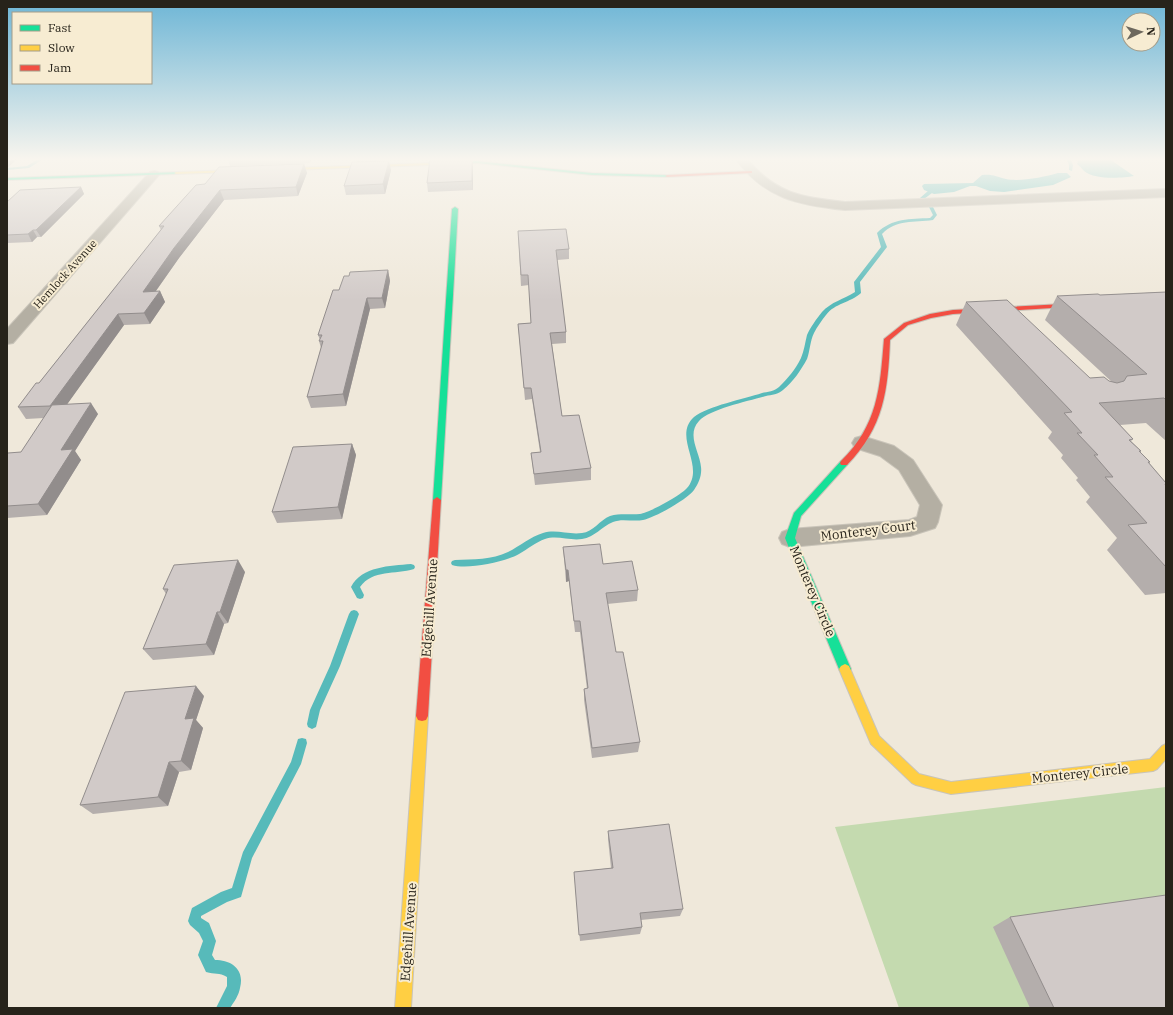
<svg xmlns="http://www.w3.org/2000/svg" width="1173" height="1015" viewBox="0 0 1173 1015" font-family="'IBM Plex Serif',serif">
  <style>
    .green { fill: #c4daaf }
    .water { fill: #57baba }
    .lines { fill: none; stroke-linecap: round; stroke-linejoin: round }
    .stream { fill: #57baba; fill-rule: evenodd }
    .street-casing { stroke: #c9c4b9; stroke-width: 2 }
    .fast-casing { stroke: #c9c4b9; stroke-width: 2 }
    .slow-casing { stroke: #c9c4b9; stroke-width: 2 }
    .jam-casing { stroke: #c9c4b9; stroke-width: 2 }
    .street { fill: #b4afa3; fill-rule: evenodd }
    .fast { fill: #16e098; fill-rule: evenodd }
    .slow { fill: #ffcf43; fill-rule: evenodd }
    .jam { fill: #f24e42; fill-rule: evenodd }
    .wall { fill: #b4aeac }
    .shaded-wall { fill: #928d8c }
    .building { fill: #d1cac8; stroke: #928d8c }
    .labels { text-anchor: middle; stroke-width: 4; stroke-linejoin: round; paint-order: stroke }
    .far-street-label { font-size: 11px; fill: #27231a; stroke: #f7ecd2 }
    .street-label { font-size: 13px; fill: #27231a; stroke: #f7ecd2 }
  </style>
  <rect width="100%" height="100%" fill="#efe8da"/>
  <path class="green" d="M 1166,787 L 1166,902 L 1030,1008 L 899,1008 L 835,827 Z"/>
  <g class="water">
    <path d="M 1084,158 L 1108,158 L 1134,176 C 1122,178 1095,180 1084,171 C 1082,169 1080,166 1077,164 L 1078,161 Z"/>
    <path d="M 1058,173 L 1067,173 L 1071,177 L 1053,185 L 1004,192 L 990,191 L 976,186 L 970,186 L 954,192 L 934,194 L 924,190 L 922,186 L 924,184 L 973,183 L 982,175 C 994,174 996,177 1006,179 C 1020,182 1044,177 1058,173 Z"/>
  </g>
  <g class="lines">
    <g class="stream">
      <path d="M 40,158 L 45,158 L 29,168 L 7,170 L 7,168 L 27,166 Z"/>
      <path d="M 1066,158 L 1070,158 L 1073,165 L 1072,171 L 1069,170 L 1069,165 Z"/>
      <path d="M 939,188 L 941,188 L 941,190 L 932,193 L 924,199 L 920,198 L 928,191 Z"/>
      <path d="M 929,207 L 933,207 L 937,215 L 933,220 C 914,223 896,219 882,234 L 887,247 L 860,282 L 861,293 C 850,303 835,303 826,315 C 822,320 817,327 814,333 C 810,341 810,351 807,359 C 801,370 793,382 783,390 C 779,394 771,395 766,396 C 749,401 710,409 699,421 C 686,435 700,452 701,467 C 702,475 699,483 694,490 C 688,499 654,518 643,520 C 633,522 622,518 613,522 C 601,527 595,537 582,539 C 570,541 557,535 545,539 C 536,542 528,549 519,554 C 505,562 467,570 452,565 L 451,563 L 452,561 L 455,560 C 473,559 492,560 508,552 C 520,546 530,537 543,533 C 556,529 569,535 582,533 C 593,532 600,520 610,516 C 620,513 630,515 640,514 C 649,513 681,495 687,488 C 706,466 672,437 694,417 C 708,406 744,399 762,393 C 767,392 775,391 779,387 C 787,379 796,369 801,358 C 804,351 805,343 807,335 C 810,328 817,318 822,312 C 831,302 844,299 855,292 L 854,282 L 881,247 L 877,233 C 892,218 910,219 930,218 L 933,215 Z"/>
      <path d="M 411,564 L 414,565 L 415,567 L 414,569 C 395,575 373,569 360,587 L 364,595 L 363,598 L 360,599 L 357,598 L 351,587 C 362,566 390,566 411,564 Z"/>
      <path d="M 354,610 L 357,611 L 359,614 L 340,666 L 320,710 L 316,727 L 312,729 L 308,727 L 307,724 L 310,710 L 330,666 L 349,614 L 351,611 Z"/>
      <path d="M 302,738 L 306,739 L 307,743 L 301,764 L 252,858 L 241,897 L 227,902 L 201,916 L 201,918 L 209,923 L 216,941 L 212,955 L 215,960 C 231,960 245,969 240,988 C 239,995 234,1002 230,1008 L 216,1008 L 227,986 L 227,977 C 219,972 215,975 206,972 L 198,955 L 203,941 L 199,933 L 190,925 L 188,921 L 192,908 L 221,892 L 232,888 L 243,852 L 291,762 L 298,739 Z"/>
    </g>
    <defs>
      <g id="street">
        <path d="M 735,158 L 746,158 C 776,194 801,197 845,202 L 1166,189 L 1166,197 L 845,210 C 799,205 764,199 735,158 Z"/>
        <path d="M 154,171 L 158,172 L 160,174 L 158,176 L 13,343 L 7,344 L 7,329 L 150,172 Z"/>
        <path d="M 862,436 L 894,446 L 913,460 L 942,505 L 938,522 L 935,528 L 910,536 L 790,547 L 782,544 L 779,538 L 782,532 L 790,529 L 909,520 L 917,517 L 920,505 L 899,470 L 880,456 L 855,448 L 852,443 L 855,438 Z"/>
      </g>
      <g id="fast">
        <path d="M 477,161 L 592,173 L 667,175 L 669,176 L 667,177 L 592,175 L 477,163 L 428,165 L 426,164 L 428,163 Z"/>
        <path d="M 178,172 L 178,173 L 176,174 L 7,180 L 7,178 Z"/>
        <path d="M 455,207 L 458,209 L 441,500 L 437,503 L 433,500 L 452,209 Z"/>
        <path d="M 844,460 L 848,463 L 847,465 L 801,516 L 795,538 L 851,669 L 849,672 L 845,674 L 841,672 L 839,669 L 785,538 L 794,513 L 841,461 Z"/>
      </g>
      <g id="slow">
        <path d="M 428,163 L 430,165 L 176,174 L 174,173 L 176,172 Z"/>
        <path d="M 845,664 L 849,666 L 879,736 L 919,774 L 951,782 L 1150,759 L 1162,746 L 1166,744 L 1166,759 L 1157,769 L 1153,771 L 951,794 L 916,785 L 912,783 L 871,744 L 839,669 L 841,666 Z"/>
        <path d="M 422,711 L 426,712 L 428,716 L 411,1008 L 395,1008 L 416,716 L 418,712 Z"/>
      </g>
      <g id="jam">
        <path d="M 750,171 L 752,171 L 752,173 L 667,177 L 665,176 L 667,175 Z"/>
        <path d="M 1082,303 L 1085,305 L 1084,306 L 953,314 L 931,318 L 908,325 L 890,340 C 888,390 884,427 847,465 L 841,465 L 840,463 L 841,461 C 878,425 880,388 884,339 L 904,323 L 930,314 L 953,310 Z"/>
        <path d="M 437,497 L 441,500 L 428,716 L 426,720 L 422,721 L 418,720 L 416,716 L 433,500 Z"/>
      </g>
    </defs>
    <use href="#street" class="street-casing"/>
    <use href="#fast" class="fast-casing"/>
    <use href="#slow" class="slow-casing"/>
    <use href="#jam" class="jam-casing"/>
    <use href="#street" class="street"/>
    <use href="#fast" class="fast"/>
    <use href="#slow" class="slow"/>
    <use href="#jam" class="jam"/>
  </g>
  <g class="wall">
    <path d="M 228,158 L 312,158 L 310,163 L 230,166 Z"/>
    <path d="M 356,158 L 394,158 L 394,160 L 357,162 Z"/>
    <path d="M 473,158 L 473,190 L 428,192 L 427,183 Z"/>
    <path d="M 304,164 L 307,173 L 298,196 L 224,200 L 179,258 L 156,291 L 160,291 L 165,302 L 150,324 L 124,325 L 67,404 L 98,414 L 75,451 L 81,460 L 47,515 L 7,518 L 7,454 L 21,452 L 44,418 L 26,419 L 18,407 L 39,383 L 161,230 L 159,226 L 205,184 Z"/>
    <path d="M 391,170 L 385,194 L 346,195 L 344,186 Z"/>
    <path d="M 81,187 L 84,194 L 41,237 L 37,237 L 32,242 L 7,243 L 7,202 Z"/>
    <path d="M 518,231 L 569,249 L 569,259 L 557,260 L 566,332 L 566,343 L 552,344 L 562,416 L 591,468 L 591,480 L 535,485 L 531,453 L 540,452 L 532,399 L 525,400 L 518,324 L 531,323 L 529,285 L 521,286 Z"/>
    <path d="M 388,270 L 390,281 L 385,308 L 370,309 L 346,406 L 311,408 L 307,397 L 321,348 L 319,341 L 320,340 L 318,335 L 339,290 L 349,276 Z"/>
    <path d="M 1166,292 L 1166,441 L 1146,423 L 1120,425 L 1133,439 L 1131,441 L 1141,451 L 1140,453 L 1150,462 L 1149,463 L 1166,483 L 1166,593 L 1145,595 L 1107,550 L 1117,538 L 1086,502 L 1090,497 L 1076,480 L 1078,478 L 1061,458 L 1063,455 L 1048,438 L 1052,432 L 956,325 L 966,302 L 1090,378 L 1112,382 L 1045,320 L 1057,296 L 1100,295 Z"/>
    <path d="M 352,444 L 356,455 L 342,519 L 277,523 L 272,512 Z"/>
    <path d="M 563,547 L 603,564 L 638,590 L 637,601 L 607,604 L 616,652 L 640,742 L 638,752 L 592,758 L 584,700 L 584,689 L 587,689 L 580,632 L 575,632 L 569,581 L 566,582 L 564,559 Z"/>
    <path d="M 245,572 L 228,623 L 224,624 L 214,655 L 153,660 L 143,649 L 166,594 L 163,589 Z"/>
    <path d="M 204,696 L 196,720 L 203,728 L 191,770 L 179,772 L 168,806 L 93,814 L 80,805 Z"/>
    <path d="M 608,831 L 683,909 L 680,916 L 641,920 L 642,927 L 640,934 L 580,941 L 574,872 L 611,868 L 608,839 Z"/>
    <path d="M 1010,917 L 1166,1008 L 1030,1008 L 993,927 Z"/>
  </g>
  <g class="shaded-wall">
    <path d="M 7,158 L 19,158 L 7,168 Z"/>
    <path d="M 309,158 L 312,158 L 310,163 Z"/>
    <path d="M 472,158 L 473,167 L 473,190 L 472,181 Z"/>
    <path d="M 389,161 L 391,170 L 385,194 L 383,184 Z"/>
    <path d="M 304,164 L 307,173 L 298,196 L 296,187 Z"/>
    <path d="M 81,187 L 84,194 L 41,237 L 36,230 Z"/>
    <path d="M 220,190 L 224,200 L 179,258 L 148,302 L 143,292 L 174,248 Z"/>
    <path d="M 33,230 L 37,237 L 32,242 L 28,234 Z"/>
    <path d="M 388,270 L 390,281 L 385,308 L 382,298 Z"/>
    <path d="M 160,291 L 165,302 L 150,324 L 144,313 Z"/>
    <path d="M 367,298 L 370,309 L 346,406 L 343,394 Z"/>
    <path d="M 118,314 L 124,325 L 58,417 L 50,406 Z"/>
    <path d="M 91,403 L 98,414 L 75,451 L 81,460 L 47,515 L 38,504 L 61,450 Z"/>
    <path d="M 352,444 L 356,455 L 342,519 L 338,507 Z"/>
    <path d="M 238,560 L 245,572 L 228,623 L 220,612 Z"/>
    <path d="M 566,570 L 568,570 L 569,581 L 566,582 Z"/>
    <path d="M 217,612 L 224,624 L 214,655 L 206,644 Z"/>
    <path d="M 196,686 L 204,696 L 196,720 L 203,728 L 191,770 L 181,761 L 185,719 Z"/>
    <path d="M 169,762 L 179,772 L 168,806 L 158,797 Z"/>
  </g>
  <g class="building">
    <path d="M 454,158 L 472,158 L 472,181 L 427,183 L 430,159 Z"/>
    <path d="M 389,161 L 383,184 L 344,186 L 352,162 Z"/>
    <path d="M 304,164 L 296,187 L 220,190 L 174,248 L 143,292 L 160,291 L 144,313 L 118,314 L 50,406 L 18,407 L 36,383 L 39,383 L 164,226 L 159,226 L 196,185 L 205,184 L 219,167 Z"/>
    <path d="M 81,187 L 36,230 L 33,230 L 28,234 L 7,235 L 7,202 L 20,190 Z"/>
    <path d="M 566,229 L 569,249 L 556,250 L 566,332 L 550,333 L 562,416 L 579,415 L 591,468 L 534,474 L 531,453 L 541,452 L 531,388 L 524,388 L 518,324 L 531,323 L 528,275 L 521,275 L 518,231 Z"/>
    <path d="M 388,270 L 382,298 L 367,298 L 343,394 L 307,397 L 323,341 L 319,341 L 322,335 L 318,335 L 333,290 L 339,290 L 344,276 L 349,276 L 350,272 Z"/>
    <path d="M 1166,292 L 1166,400 L 1164,398 L 1099,403 L 1133,439 L 1129,440 L 1141,451 L 1139,451 L 1150,462 L 1148,462 L 1166,483 L 1166,484 L 1165,484 L 1166,486 L 1166,567 L 1128,525 L 1147,523 L 1105,477 L 1113,477 L 1094,455 L 1098,455 L 1077,433 L 1082,433 L 1064,413 L 1072,412 L 966,302 L 1007,300 L 1090,378 L 1104,377 L 1109,381 L 1117,383 L 1124,381 L 1127,376 L 1147,374 L 1057,296 L 1098,294 L 1100,295 Z"/>
    <path d="M 91,403 L 61,450 L 73,449 L 38,504 L 7,506 L 7,454 L 8,453 L 21,452 L 52,405 Z"/>
    <path d="M 352,444 L 338,507 L 272,512 L 293,447 Z"/>
    <path d="M 600,544 L 603,564 L 632,561 L 638,590 L 606,593 L 616,652 L 623,652 L 640,742 L 592,748 L 584,689 L 588,688 L 580,621 L 574,621 L 568,570 L 566,570 L 563,547 Z"/>
    <path d="M 238,560 L 220,612 L 217,612 L 206,644 L 143,649 L 168,589 L 163,589 L 174,565 Z"/>
    <path d="M 196,686 L 185,719 L 194,718 L 181,761 L 169,762 L 158,797 L 80,805 L 125,692 Z"/>
    <path d="M 669,824 L 683,909 L 640,913 L 642,927 L 579,935 L 574,872 L 613,868 L 608,831 Z"/>
    <path d="M 1166,895 L 1166,1008 L 1054,1008 L 1010,917 Z"/>
  </g>
  <linearGradient id="sky" x2="0" y2="1"><stop stop-color="#6eb6d6"/><stop offset="0.53" stop-color="#f8f5ee"/><stop offset="1" stop-color="#f8f5ee" stop-opacity="0"/></linearGradient>
  <rect width="1173" height="300" fill="url(#sky)"/>
  <g class="labels">
    <g class="far-street-label">
      <text transform="translate(65 274) rotate(-48)" y="4">Hemlock Avenue</text>
    </g>
    <g class="street-label">
      <text transform="translate(868 530) rotate(-7)" y="5">Monterey Court</text>
      <text transform="translate(813 591) rotate(67)" y="5">Monterey Circle</text>
      <text transform="translate(429 608) rotate(-86)" y="5">Edgehill Avenue</text>
      <text transform="translate(1080 773) rotate(-6)" y="5">Monterey Circle</text>
      <text transform="translate(408 932) rotate(-86)" y="5">Edgehill Avenue</text>
    </g>
  </g>
  <rect width="1173" height="1015" fill="none" stroke="#27231a" stroke-width="16"/>
  <rect x="12" y="12" width="140" height="72" fill="#f7ecd2" stroke="#a49c88"/>
  <rect x="20" y="25" width="20" height="6" fill="#16e098" stroke="#a49c88"/>
  <text x="48" y="32" font-size="12" fill="#27231a">Fast</text>
  <rect x="20" y="45" width="20" height="6" fill="#ffcf43" stroke="#a49c88"/>
  <text x="48" y="52" font-size="12" fill="#27231a">Slow</text>
  <rect x="20" y="65" width="20" height="6" fill="#f24e42" stroke="#a49c88"/>
  <text x="48" y="72" font-size="12" fill="#27231a">Jam</text>
  <g transform="translate(1141 32) rotate(86)"><circle r="19" fill="#f7ecd2" stroke="#a49c88"/>
  <path d="M0-3L7 15L0 10L-7 15Z" fill="#6d685d"/>
  <text y="-6" font-size="11" font-weight="bold" text-anchor="middle" fill="#27231a">N</text>
  </g>
</svg>
